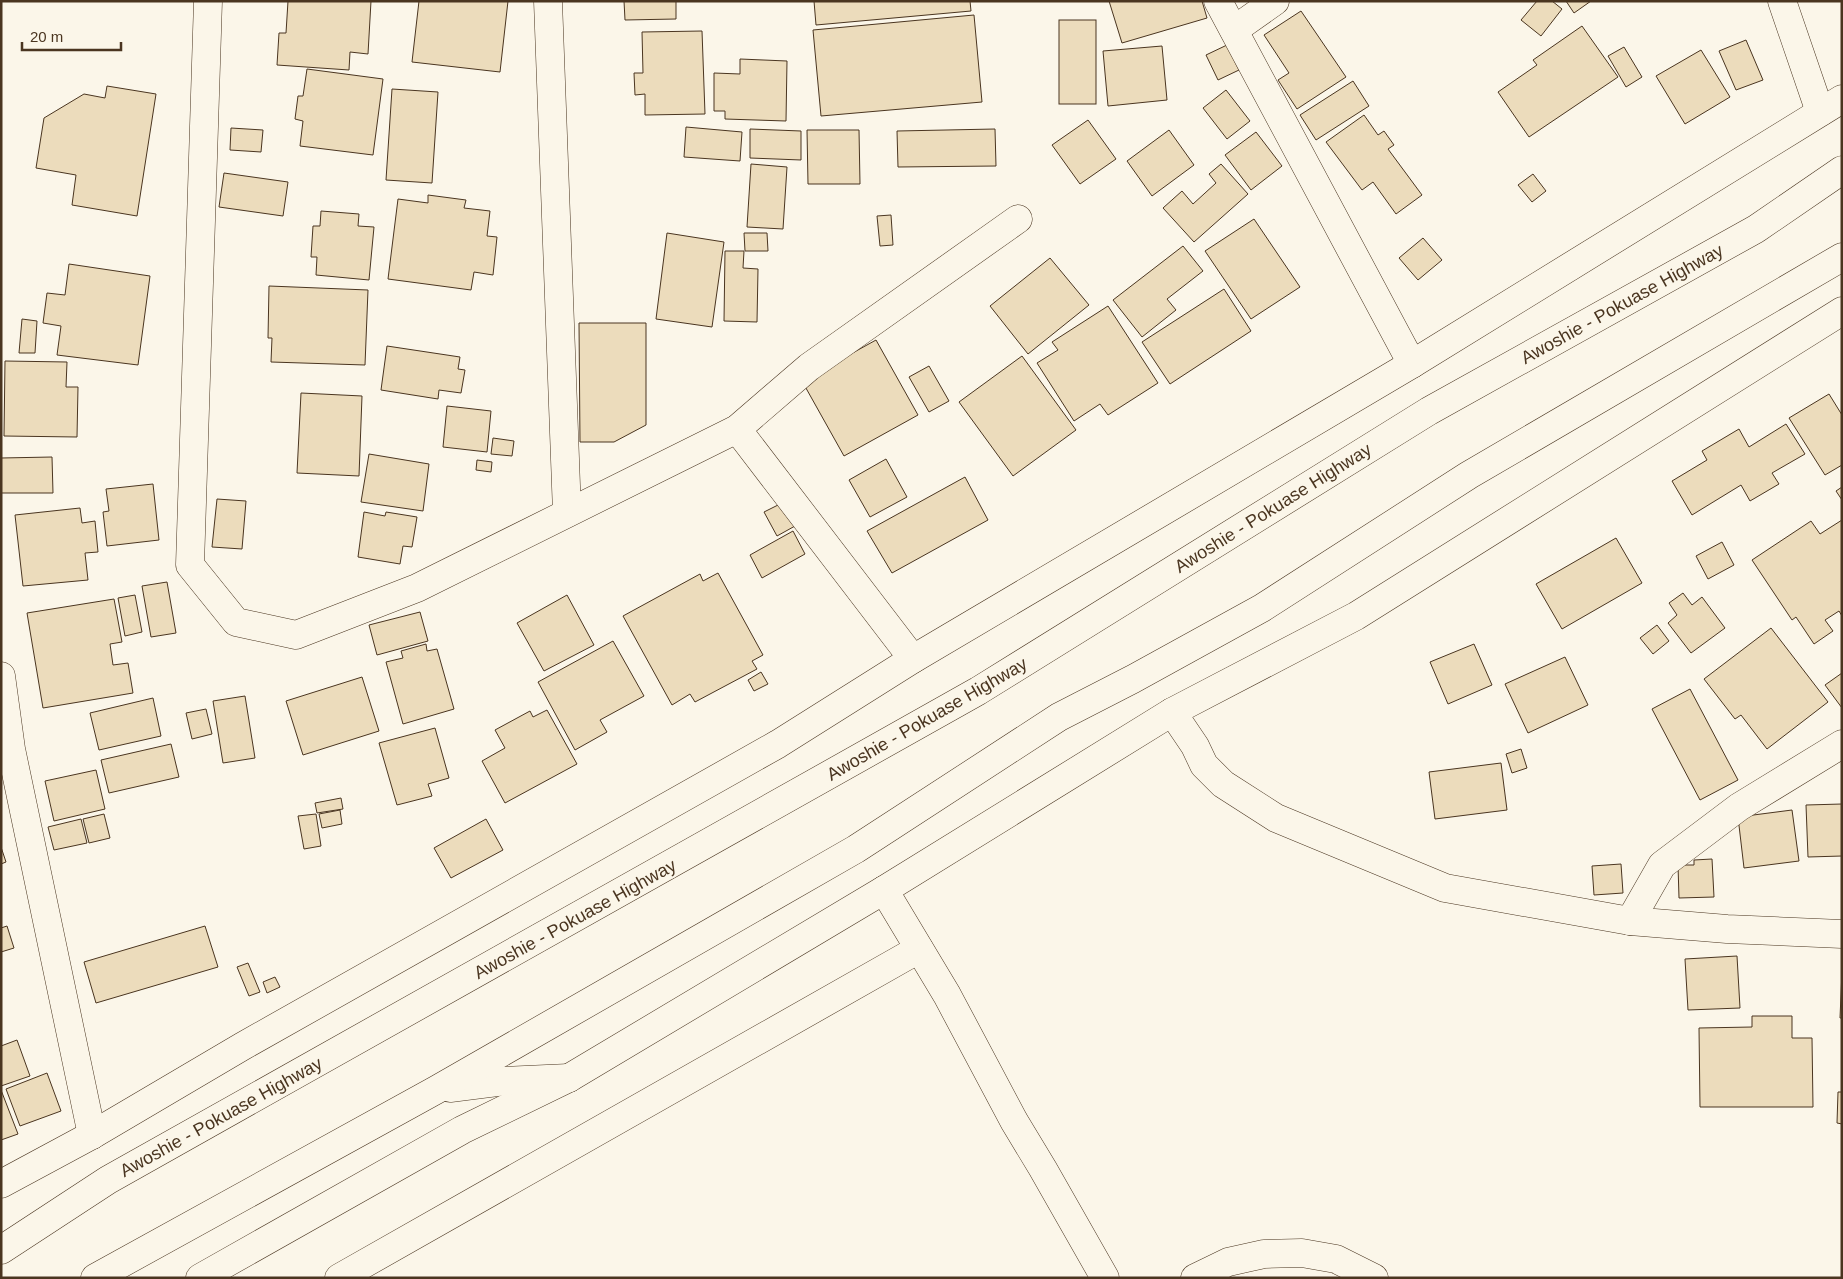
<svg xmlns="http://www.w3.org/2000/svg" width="1843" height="1279" viewBox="0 0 1843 1279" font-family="Arial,sans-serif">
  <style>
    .building { fill: #ecdcbc; stroke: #4a3520 }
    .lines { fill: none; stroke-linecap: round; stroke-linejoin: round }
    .minor-casing { stroke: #4a3520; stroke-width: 29 }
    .tertiary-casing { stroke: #4a3520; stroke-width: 29 }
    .primary-casing { stroke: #4a3520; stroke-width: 29 }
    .minor { stroke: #fbf6e9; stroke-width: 28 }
    .tertiary { stroke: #fbf6e9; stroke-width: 28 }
    .primary { stroke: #fbf6e9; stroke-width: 28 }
    .labels { text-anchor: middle; stroke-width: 4; stroke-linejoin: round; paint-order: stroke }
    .street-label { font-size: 18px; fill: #4a3520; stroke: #fbf6e9 }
  </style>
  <rect width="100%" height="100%" fill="#fbf6e9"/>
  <g class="building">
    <path d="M 288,1 L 371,1 L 368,54 L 350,52 L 349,70 L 277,65 L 279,33 L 286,33 Z"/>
    <path d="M 419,1 L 508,1 L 500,72 L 412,62 Z"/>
    <path d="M 624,1 L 676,1 L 676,19 L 625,20 Z"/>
    <path d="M 814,1 L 970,1 L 971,11 L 816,25 Z"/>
    <path d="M 1109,1 L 1202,1 L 1207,18 L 1122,43 Z"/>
    <path d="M 1537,1 L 1552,1 L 1562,9 L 1541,36 L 1521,20 Z"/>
    <path d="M 1566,1 L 1591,1 L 1574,13 Z"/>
    <path d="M 1301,11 L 1346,77 L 1297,109 L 1278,80 L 1289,73 L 1264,35 Z"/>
    <path d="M 974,15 L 982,102 L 821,116 L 813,30 Z"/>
    <rect x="1059" y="20" width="37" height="84"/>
    <path d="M 1582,26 L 1618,77 L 1529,137 L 1498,92 L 1537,65 L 1533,60 Z"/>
    <path d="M 702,31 L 705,114 L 645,115 L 645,94 L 635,95 L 634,73 L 643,73 L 642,32 Z"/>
    <path d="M 1746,40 L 1763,80 L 1736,90 L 1719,51 Z"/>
    <path d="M 1227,45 L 1239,70 L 1218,80 L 1206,55 Z"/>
    <path d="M 1162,46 L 1167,100 L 1108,106 L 1103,51 Z"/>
    <path d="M 1624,47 L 1642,77 L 1626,87 L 1608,56 Z"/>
    <path d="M 1701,50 L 1730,97 L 1685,124 L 1656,76 Z"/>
    <path d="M 740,59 L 787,61 L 786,121 L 725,119 L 725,111 L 714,111 L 714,73 L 740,74 Z"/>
    <path d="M 307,69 L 383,79 L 373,155 L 300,146 L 303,121 L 295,119 L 298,96 L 303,96 Z"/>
    <path d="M 1353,81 L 1369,106 L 1316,140 L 1300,115 Z"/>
    <path d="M 107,86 L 156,94 L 137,216 L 72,205 L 76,175 L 36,168 L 44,118 L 84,94 L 105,98 Z"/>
    <path d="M 392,89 L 438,92 L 432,183 L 386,180 Z"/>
    <path d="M 1226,90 L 1250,121 L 1227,139 L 1203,108 Z"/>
    <path d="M 1364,115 L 1378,135 L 1384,131 L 1394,145 L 1388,149 L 1422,195 L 1396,214 L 1373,182 L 1362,190 L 1326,142 Z"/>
    <path d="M 1088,120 L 1116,159 L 1080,184 L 1052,145 Z"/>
    <path d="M 686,127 L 742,132 L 740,161 L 684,157 Z"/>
    <path d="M 231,128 L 263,130 L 261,152 L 230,150 Z"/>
    <path d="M 750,129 L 801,131 L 801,160 L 750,158 Z"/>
    <path d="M 995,129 L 996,166 L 898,167 L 897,131 Z"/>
    <path d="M 807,130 L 859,130 L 860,184 L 808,184 Z"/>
    <path d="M 1169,130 L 1194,165 L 1152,196 L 1127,161 Z"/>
    <path d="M 1256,132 L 1282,166 L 1251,190 L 1225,155 Z"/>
    <path d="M 751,164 L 787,167 L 783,229 L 747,227 Z"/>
    <path d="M 1221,164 L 1248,194 L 1194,242 L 1163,208 L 1182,191 L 1193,204 L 1216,183 L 1209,174 Z"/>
    <path d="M 224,173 L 288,182 L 283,216 L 219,207 Z"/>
    <path d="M 1533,174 L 1546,191 L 1532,202 L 1518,185 Z"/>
    <path d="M 428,195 L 466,200 L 464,208 L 490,211 L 487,236 L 497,237 L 493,275 L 474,272 L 471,290 L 388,279 L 398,199 L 428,203 Z"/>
    <path d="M 321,211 L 359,214 L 358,226 L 374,227 L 369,280 L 316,275 L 317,257 L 311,257 L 313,226 L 320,226 Z"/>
    <path d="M 891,215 L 893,245 L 880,246 L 877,216 Z"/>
    <path d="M 1254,219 L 1300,287 L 1251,319 L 1205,251 Z"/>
    <path d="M 667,233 L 724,242 L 712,327 L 656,319 Z"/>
    <path d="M 744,233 L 767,233 L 768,251 L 745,251 Z"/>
    <path d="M 1423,238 L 1442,260 L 1418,280 L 1399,258 Z"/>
    <path d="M 1183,246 L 1203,271 L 1167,299 L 1176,310 L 1142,337 L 1113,300 Z"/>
    <path d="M 725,251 L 744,251 L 743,268 L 758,269 L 757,322 L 724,321 Z"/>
    <path d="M 1050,258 L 1089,305 L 1028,354 L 990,306 Z"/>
    <path d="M 69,264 L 150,276 L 138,365 L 57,355 L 61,326 L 43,323 L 47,293 L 65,295 Z"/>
    <path d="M 269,286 L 368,290 L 365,365 L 271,362 L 272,338 L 268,338 Z"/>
    <path d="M 1224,289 L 1251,331 L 1170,384 L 1142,342 Z"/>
    <path d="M 1108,306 L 1158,383 L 1108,415 L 1100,404 L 1074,421 L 1037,363 L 1058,350 L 1052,342 Z"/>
    <path d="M 22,319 L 37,321 L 35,353 L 19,353 Z"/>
    <path d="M 579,323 L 646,323 L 646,425 L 614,442 L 580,442 Z"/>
    <path d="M 876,340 L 918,415 L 844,456 L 802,381 Z"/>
    <path d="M 387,346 L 460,357 L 458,369 L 465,370 L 461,393 L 439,390 L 438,399 L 381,390 Z"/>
    <path d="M 1022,356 L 1076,430 L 1013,476 L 959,402 Z"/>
    <path d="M 5,361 L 67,362 L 66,387 L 78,387 L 77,437 L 4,436 Z"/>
    <path d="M 929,366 L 949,401 L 929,412 L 909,377 Z"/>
    <path d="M 301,393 L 362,396 L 359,476 L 297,473 Z"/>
    <path d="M 1829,394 L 1842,415 L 1842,465 L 1825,475 L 1789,418 Z"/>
    <path d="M 447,406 L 491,411 L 487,452 L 443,447 Z"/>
    <path d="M 1786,424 L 1805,454 L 1772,473 L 1779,484 L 1750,501 L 1741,485 L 1692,515 L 1672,481 L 1707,460 L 1702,451 L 1739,429 L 1749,447 Z"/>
    <path d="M 493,438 L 514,441 L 512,456 L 491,454 Z"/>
    <path d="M 369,454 L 429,464 L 423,511 L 361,502 Z"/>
    <path d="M 52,457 L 53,493 L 1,493 L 1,458 Z"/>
    <path d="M 886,459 L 907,497 L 870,517 L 849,480 Z"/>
    <path d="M 477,460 L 492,462 L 491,472 L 476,470 Z"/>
    <path d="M 965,477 L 988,520 L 892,573 L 867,531 Z"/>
    <path d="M 153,484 L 159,540 L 107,546 L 103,512 L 109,511 L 106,489 Z"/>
    <path d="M 1842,487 L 1842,500 L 1836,491 Z"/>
    <path d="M 217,499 L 246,501 L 242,549 L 212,547 Z"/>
    <path d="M 782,503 L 795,526 L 777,536 L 764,512 Z"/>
    <path d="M 80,508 L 82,523 L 95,521 L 98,552 L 85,553 L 88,580 L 23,586 L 15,515 Z"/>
    <path d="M 364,512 L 385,516 L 386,512 L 417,517 L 412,547 L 403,546 L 400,564 L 358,557 Z"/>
    <path d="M 1842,520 L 1842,616 L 1839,611 L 1825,620 L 1833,631 L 1814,644 L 1796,617 L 1792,620 L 1752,560 L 1811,521 L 1820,534 Z"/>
    <path d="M 793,531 L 805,554 L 762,578 L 750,555 Z"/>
    <path d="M 1616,538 L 1642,583 L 1562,629 L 1536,584 Z"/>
    <path d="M 1722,542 L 1734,565 L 1708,579 L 1696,556 Z"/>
    <path d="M 718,573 L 763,655 L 752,661 L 757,669 L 695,702 L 690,694 L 672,705 L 623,616 L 700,574 L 703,581 Z"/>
    <path d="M 167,582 L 176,633 L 151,637 L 142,586 Z"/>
    <path d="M 1683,593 L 1692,605 L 1702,597 L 1725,628 L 1691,653 L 1668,623 L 1677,615 L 1669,603 Z"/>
    <path d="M 135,595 L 142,632 L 125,636 L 118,598 Z"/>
    <path d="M 567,595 L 594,645 L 544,671 L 517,623 Z"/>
    <path d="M 114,599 L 122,642 L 110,644 L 113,665 L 128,663 L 133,693 L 43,708 L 27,613 Z"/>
    <path d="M 420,612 L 428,641 L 377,655 L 369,625 Z"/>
    <path d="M 1657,625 L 1669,641 L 1653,654 L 1640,638 Z"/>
    <path d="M 1771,628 L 1828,702 L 1767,749 L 1741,715 L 1735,719 L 1704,679 Z"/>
    <path d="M 613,641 L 644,696 L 600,720 L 607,732 L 575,750 L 538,682 Z"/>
    <path d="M 426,644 L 427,651 L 437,649 L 454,709 L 403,724 L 386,662 L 403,658 L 401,651 Z"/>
    <path d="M 1474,644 L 1492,685 L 1448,704 L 1430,662 Z"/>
    <path d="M 1565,657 L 1588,705 L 1528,733 L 1505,684 Z"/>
    <path d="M 761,672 L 768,684 L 754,691 L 748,680 Z"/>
    <path d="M 1842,673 L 1842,708 L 1825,685 Z"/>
    <path d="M 362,677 L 379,731 L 303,755 L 286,701 Z"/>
    <path d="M 1690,689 L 1738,780 L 1700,800 L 1652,709 Z"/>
    <path d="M 245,696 L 255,758 L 223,763 L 213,701 Z"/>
    <path d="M 153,698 L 161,736 L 99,750 L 90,713 Z"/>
    <path d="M 206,709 L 212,734 L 192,739 L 186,713 Z"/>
    <path d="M 547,710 L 577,764 L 505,803 L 482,761 L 505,748 L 495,730 L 530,711 L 533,717 Z"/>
    <path d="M 435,728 L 449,778 L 428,784 L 432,796 L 397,805 L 379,743 Z"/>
    <path d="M 171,744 L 179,777 L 109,793 L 101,760 Z"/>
    <path d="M 1521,749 L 1527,768 L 1512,773 L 1506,754 Z"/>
    <path d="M 1501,763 L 1507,810 L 1435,819 L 1429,772 Z"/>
    <path d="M 96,770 L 105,809 L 54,821 L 45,781 Z"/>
    <path d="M 341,798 L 343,809 L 317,813 L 315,803 Z"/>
    <path d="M 1842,804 L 1842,856 L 1808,857 L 1806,805 Z"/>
    <path d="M 340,810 L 342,824 L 322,828 L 319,814 Z"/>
    <path d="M 1792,810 L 1799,861 L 1744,868 L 1738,817 Z"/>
    <path d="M 104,814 L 110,838 L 89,843 L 83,819 Z"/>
    <path d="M 316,814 L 321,846 L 304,849 L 298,816 Z"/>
    <path d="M 81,819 L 87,843 L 54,850 L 48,827 Z"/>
    <path d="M 486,819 L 503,850 L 451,878 L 434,848 Z"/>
    <path d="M 1,847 L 6,862 L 1,864 Z"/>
    <path d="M 1712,859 L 1714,897 L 1679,898 L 1678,865 L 1694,865 L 1694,860 Z"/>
    <path d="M 1621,864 L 1623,893 L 1594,895 L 1592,866 Z"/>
    <path d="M 7,926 L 14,948 L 1,952 L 1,928 Z"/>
    <path d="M 205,926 L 218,967 L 96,1003 L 84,962 Z"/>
    <path d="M 1737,956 L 1740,1008 L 1688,1010 L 1685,959 Z"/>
    <path d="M 248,963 L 260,992 L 249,996 L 237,967 Z"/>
    <path d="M 1842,971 L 1842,1018 L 1840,1018 Z"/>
    <path d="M 275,977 L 280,987 L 267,993 L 263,982 Z"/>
    <path d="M 1752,1016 L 1792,1016 L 1792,1038 L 1812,1038 L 1813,1107 L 1700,1107 L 1699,1028 L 1752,1027 Z"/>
    <path d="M 17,1040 L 30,1076 L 1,1086 L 1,1046 Z"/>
    <path d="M 47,1073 L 61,1111 L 20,1126 L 6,1089 Z"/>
    <path d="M 1,1090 L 18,1134 L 1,1140 Z"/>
    <path d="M 1838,1092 L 1842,1092 L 1842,1124 L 1837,1123 Z"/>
  </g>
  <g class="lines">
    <defs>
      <g id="minor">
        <path d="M 208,1 L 190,565 L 236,622 L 296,635 L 417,588 L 737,429 L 809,367 L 1018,219"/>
        <path d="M 548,1 L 567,513"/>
        <path d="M 1218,1 L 1412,364"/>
        <path d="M 1782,1 L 1820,112"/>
        <path d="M 1234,30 L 1275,1"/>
        <path d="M 737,429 L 913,659"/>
        <path d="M 1,676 L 11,749 L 92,1135"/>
        <path d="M 1172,712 L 1195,746 L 1204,765 L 1223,784 L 1276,818 L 1445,888 L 1630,921 L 1727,929 L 1842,934"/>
        <path d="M 884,890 L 947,995 L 1014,1121 L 1043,1169 L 1105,1278"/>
        <path d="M 1630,921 L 1662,865 L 1739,807 L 1842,744"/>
        <path d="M 339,1278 L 919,949"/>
        <path d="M 1195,1278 L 1228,1262 L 1264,1254 L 1302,1253 L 1336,1259 L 1374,1278"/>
      </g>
      <g id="tertiary">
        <path d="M 1,1184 L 92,1135 L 243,1046 L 778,744 L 913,659 L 1412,364 L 1842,99"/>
        <path d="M 200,1278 L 462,1130 L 569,1078 L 884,890 L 1172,712 L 1356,616 L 1842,311"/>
      </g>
      <g id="primary">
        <path d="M 450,1088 L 505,1081 L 569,1078"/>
        <path d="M 1,1250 L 108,1180 L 978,691 L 1429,411 L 1756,229 L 1842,170"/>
        <path d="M 95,1278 L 436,1090 L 856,849 L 1059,717 L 1133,679 L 1262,608 L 1469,475 L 1842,257"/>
      </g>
    </defs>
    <use href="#minor" class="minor-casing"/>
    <use href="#tertiary" class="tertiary-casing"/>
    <use href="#primary" class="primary-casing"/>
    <use href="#minor" class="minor"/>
    <use href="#tertiary" class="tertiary"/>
    <use href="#primary" class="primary"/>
  </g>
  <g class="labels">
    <g class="street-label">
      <text transform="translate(1622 304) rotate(-29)" y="6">Awoshie - Pokuase Highway</text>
      <text transform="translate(1273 508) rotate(-32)" y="6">Awoshie - Pokuase Highway</text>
      <text transform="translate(927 719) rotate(-30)" y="6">Awoshie - Pokuase Highway</text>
      <text transform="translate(575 919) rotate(-29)" y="6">Awoshie - Pokuase Highway</text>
      <text transform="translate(221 1117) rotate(-29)" y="6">Awoshie - Pokuase Highway</text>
    </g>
  </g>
  <rect width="1843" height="1279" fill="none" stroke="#4a3520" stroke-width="5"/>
  <path d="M22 42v8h99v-8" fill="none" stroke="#4a3520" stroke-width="2.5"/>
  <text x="30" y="42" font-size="15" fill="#4a3520" stroke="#fbf6e9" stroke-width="4" paint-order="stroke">20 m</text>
</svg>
